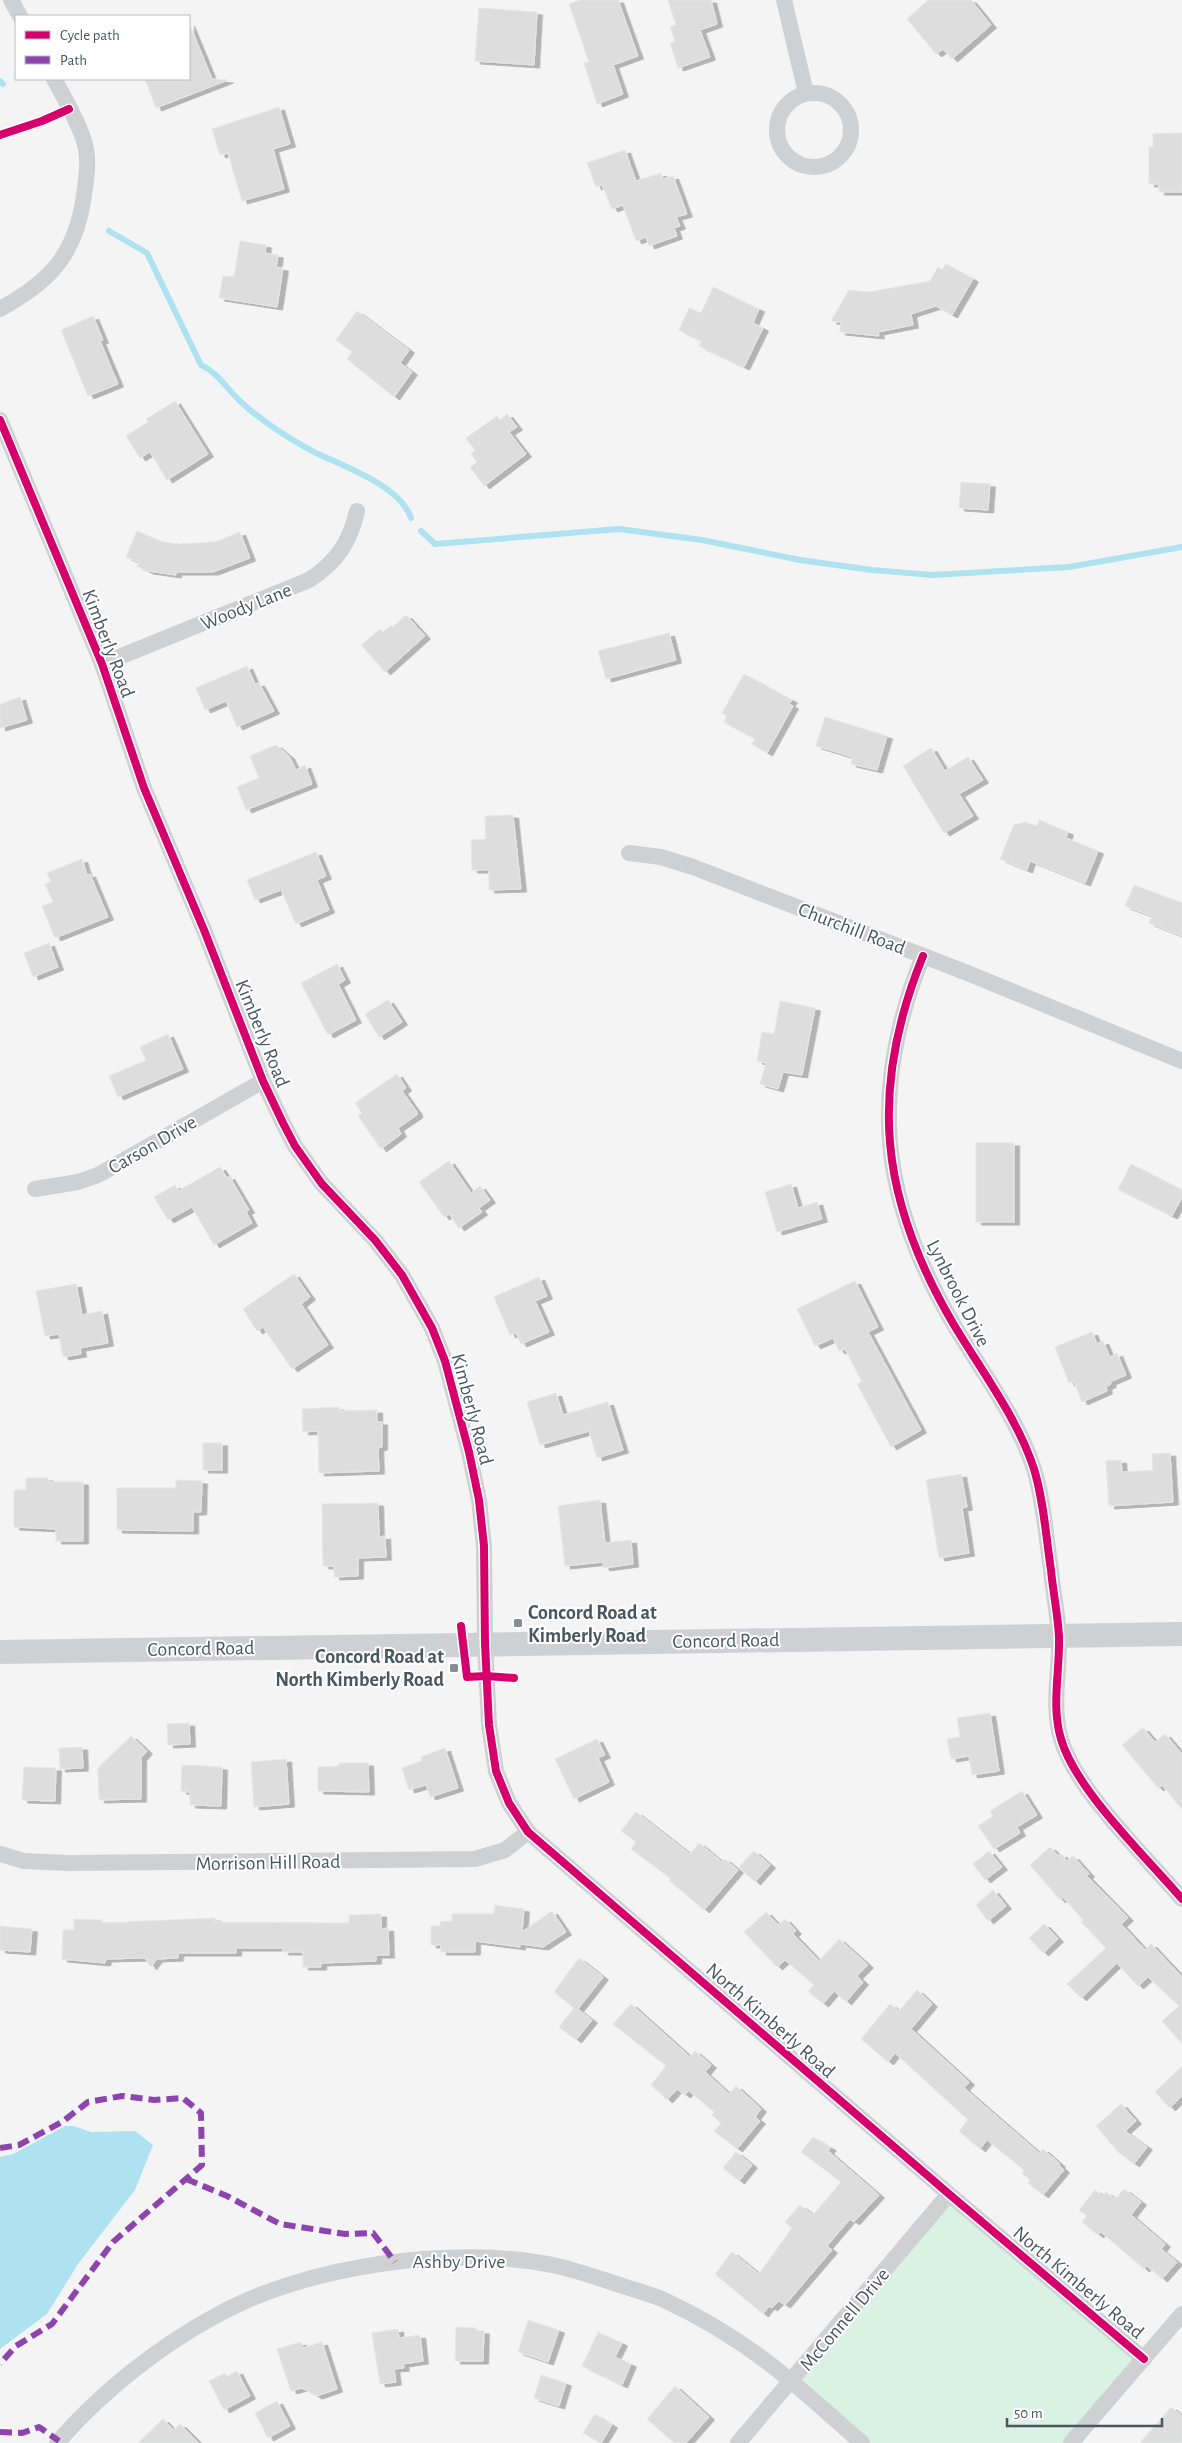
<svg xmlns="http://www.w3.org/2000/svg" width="1182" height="2443" viewBox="0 0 1182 2443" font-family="'Alegreya Sans',sans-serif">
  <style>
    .green { fill: #d9f2e3 }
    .water { fill: #aee2f0 }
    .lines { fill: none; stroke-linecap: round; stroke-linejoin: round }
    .stream { stroke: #aee2f0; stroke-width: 6 }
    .building { fill: #ddddde; stroke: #e5e6e7; filter: url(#shadow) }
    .street { stroke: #ced0d2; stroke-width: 16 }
    .secondary { stroke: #ced0d4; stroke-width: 24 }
    .quiet { stroke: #8e44ad; stroke-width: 6; stroke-dasharray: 12 6; stroke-linecap: butt }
    .cycleway-casing { stroke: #fff; stroke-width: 11 }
    .cycleway { stroke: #d6006c; stroke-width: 8 }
    .poi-dot { fill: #868d94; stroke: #fff; stroke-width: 2 }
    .labels { text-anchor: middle; stroke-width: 4; stroke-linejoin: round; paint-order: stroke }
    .street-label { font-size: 20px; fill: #4a5661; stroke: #fff }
    .poi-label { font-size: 20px; font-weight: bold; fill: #4a5661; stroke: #fff; text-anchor: start }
  </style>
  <defs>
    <filter id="shadow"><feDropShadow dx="5.5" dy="3" stdDeviation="0" flood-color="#0004"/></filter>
  </defs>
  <rect width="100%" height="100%" fill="#f4f4f4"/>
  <path class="green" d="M 950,2199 L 1140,2358 L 1067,2443 L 867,2443 L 794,2382 Z"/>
  <path class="water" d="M 65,2126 L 74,2126 L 91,2132 L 135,2131 L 153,2145 L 135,2190 L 78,2264 L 47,2314 L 0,2349 L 0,2157 L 13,2154 Z"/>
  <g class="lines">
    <g class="stream">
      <path d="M 0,81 L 3,84"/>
      <path d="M 109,231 L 147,253 L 201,365 C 217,372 227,389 240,401 C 260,420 288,438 312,451 C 342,466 400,485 411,518"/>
      <path d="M 421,531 L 435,544 L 619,529 L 702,540 L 800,560 L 872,570 L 933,575 L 1069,567 L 1182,547"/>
    </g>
  </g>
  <g class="building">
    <path d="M 580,0 L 618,0 L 638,56 L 613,65 L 623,94 L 597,104 L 584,63 L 589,62 L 569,4 Z"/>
    <path d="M 668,0 L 711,0 L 717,24 L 700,30 L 710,57 L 678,68 L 670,43 L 675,41 L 670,27 L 676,25 Z"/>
    <path d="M 928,0 L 971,0 L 991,25 L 952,59 L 943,49 L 936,54 L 907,19 Z"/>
    <path d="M 479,8 L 537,12 L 534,65 L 475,61 Z"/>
    <path d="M 189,23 L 212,79 L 228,80 L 156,108 L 145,79 L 189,79 Z"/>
    <path d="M 279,107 L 290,144 L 273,149 L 284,189 L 242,201 L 228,153 L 220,155 L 212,129 Z"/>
    <path d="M 1182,133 L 1182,192 L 1159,192 L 1159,184 L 1149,184 L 1149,147 L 1153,147 L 1153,134 Z"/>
    <path d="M 625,150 L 636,181 L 661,173 L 663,179 L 673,176 L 687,214 L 676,217 L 680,226 L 674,228 L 677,236 L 649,246 L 646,237 L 636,241 L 623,205 L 612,209 L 602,185 L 596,187 L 587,163 Z"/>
    <path d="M 240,241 L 266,245 L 265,253 L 278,255 L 276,267 L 283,268 L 277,307 L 219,298 L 223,276 L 234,277 Z"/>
    <path d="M 946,264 L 973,279 L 952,315 L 936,306 L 911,314 L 913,325 L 878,332 L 879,336 L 840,332 L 841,322 L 831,321 L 849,290 L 869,292 L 930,281 L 938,267 L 942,270 Z"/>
    <path d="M 713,287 L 759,309 L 753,323 L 763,328 L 744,367 L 699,346 L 702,341 L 679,330 L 689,308 L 701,313 Z"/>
    <path d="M 357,311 L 409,350 L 400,363 L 412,372 L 394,397 L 347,359 L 352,352 L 336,340 Z"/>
    <path d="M 93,316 L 103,340 L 100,341 L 118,384 L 88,396 L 61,330 Z"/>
    <path d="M 175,401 L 208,454 L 167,480 L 150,452 L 140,458 L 126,436 L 148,422 L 146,419 Z"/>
    <path d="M 507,414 L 517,427 L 509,432 L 526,454 L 484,486 L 470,467 L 477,462 L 471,454 L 475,450 L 466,438 L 497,416 L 500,420 Z"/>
    <path d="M 961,482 L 990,484 L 988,510 L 959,508 Z"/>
    <path d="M 137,531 L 163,542 L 180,544 L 215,542 L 240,532 L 250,558 L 213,572 L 176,572 L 176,575 L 148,571 L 137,566 L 139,562 L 126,557 Z"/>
    <path d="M 406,615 L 425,636 L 385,672 L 361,645 L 380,629 L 383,632 L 391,625 L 393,627 Z"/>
    <path d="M 669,633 L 676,660 L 606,679 L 598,651 Z"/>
    <path d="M 247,666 L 255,684 L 259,683 L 274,711 L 237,727 L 226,701 L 205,710 L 196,688 Z"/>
    <path d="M 744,674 L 792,700 L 789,704 L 793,706 L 767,753 L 752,744 L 755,739 L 724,722 L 727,716 L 722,713 Z"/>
    <path d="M 20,697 L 27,720 L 0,728 L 0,704 Z"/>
    <path d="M 825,717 L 887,736 L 877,770 L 851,764 L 853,757 L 816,746 Z"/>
    <path d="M 276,745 L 289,756 L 296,770 L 305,765 L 312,784 L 246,810 L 237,787 L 259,778 L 250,756 Z"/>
    <path d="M 931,748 L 945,771 L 968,757 L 983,780 L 959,794 L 973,816 L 944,833 L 903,766 Z"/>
    <path d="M 513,815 L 521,889 L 489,890 L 489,870 L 472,870 L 471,840 L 486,839 L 485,816 Z"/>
    <path d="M 1039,820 L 1068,832 L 1066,838 L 1098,851 L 1085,883 L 1030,861 L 1027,870 L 1000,859 L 1014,825 L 1025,822 L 1037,826 Z"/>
    <path d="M 316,852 L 326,876 L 317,880 L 329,910 L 296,924 L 281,890 L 255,900 L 247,880 Z"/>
    <path d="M 82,859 L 87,875 L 90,874 L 108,917 L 55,938 L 42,906 L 53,902 L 45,884 L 51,882 L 47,873 Z"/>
    <path d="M 1134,885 L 1182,903 L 1182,936 L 1149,923 L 1152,916 L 1125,906 Z"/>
    <path d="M 49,943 L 58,967 L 33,977 L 24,953 Z"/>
    <path d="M 337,964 L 345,980 L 338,984 L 356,1020 L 328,1035 L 301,983 Z"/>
    <path d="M 388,1000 L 402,1022 L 379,1037 L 365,1014 Z"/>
    <path d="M 780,1001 L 815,1008 L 802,1075 L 783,1072 L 778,1089 L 760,1084 L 766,1063 L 757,1061 L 762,1032 L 774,1034 Z"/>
    <path d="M 168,1034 L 183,1069 L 118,1097 L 109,1076 L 146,1060 L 140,1047 Z"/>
    <path d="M 397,1074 L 406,1088 L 402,1091 L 417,1112 L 417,1115 L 398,1128 L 401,1134 L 381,1149 L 358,1116 L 362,1113 L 355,1103 Z"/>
    <rect x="976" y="1143" width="38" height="79"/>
    <path d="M 449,1161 L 471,1193 L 480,1186 L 490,1200 L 479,1208 L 482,1212 L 459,1228 L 449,1214 L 444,1217 L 419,1182 Z"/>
    <path d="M 1131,1164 L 1182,1190 L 1182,1197 L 1172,1216 L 1118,1189 Z"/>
    <path d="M 220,1167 L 227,1178 L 229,1176 L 249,1210 L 246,1212 L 252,1223 L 214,1245 L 192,1207 L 168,1220 L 154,1197 L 175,1185 L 178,1191 Z"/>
    <path d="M 791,1184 L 798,1208 L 817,1202 L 822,1219 L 777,1232 L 765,1192 Z"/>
    <path d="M 294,1274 L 310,1297 L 301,1304 L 328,1345 L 292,1369 L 263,1327 L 257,1331 L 243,1309 Z"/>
    <path d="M 539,1277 L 547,1296 L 535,1301 L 549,1332 L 521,1344 L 516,1333 L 510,1335 L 494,1297 Z"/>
    <path d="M 855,1281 L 878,1327 L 868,1332 L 921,1430 L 891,1447 L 857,1384 L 862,1382 L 845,1349 L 839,1351 L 833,1338 L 815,1346 L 797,1309 Z"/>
    <path d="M 76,1284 L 82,1315 L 102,1311 L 108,1343 L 80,1348 L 81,1354 L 63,1357 L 59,1334 L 45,1336 L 36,1291 Z"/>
    <path d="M 1092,1332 L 1097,1344 L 1103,1341 L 1110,1357 L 1117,1353 L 1126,1375 L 1110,1382 L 1111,1384 L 1106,1387 L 1107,1391 L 1082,1402 L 1074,1381 L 1069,1383 L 1055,1347 Z"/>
    <path d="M 556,1393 L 563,1415 L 608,1402 L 623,1450 L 597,1458 L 589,1431 L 540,1445 L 527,1402 Z"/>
    <path d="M 339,1407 L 339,1411 L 377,1410 L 377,1422 L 382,1422 L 382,1447 L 378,1448 L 379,1471 L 319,1473 L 318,1431 L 303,1432 L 302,1409 Z"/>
    <rect x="203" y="1443" width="19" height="27"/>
    <path d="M 1170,1453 L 1173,1502 L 1109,1506 L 1106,1461 L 1121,1460 L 1122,1472 L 1153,1470 L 1152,1454 Z"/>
    <path d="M 961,1474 L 967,1507 L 962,1508 L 969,1553 L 939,1558 L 926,1480 Z"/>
    <path d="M 26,1478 L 48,1478 L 48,1482 L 83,1482 L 83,1541 L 56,1541 L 56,1529 L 14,1527 L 14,1490 L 26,1490 Z"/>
    <path d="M 176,1480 L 202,1481 L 201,1512 L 193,1512 L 193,1531 L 117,1530 L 117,1488 L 176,1488 Z"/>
    <path d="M 600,1500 L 605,1543 L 631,1540 L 633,1564 L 604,1568 L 603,1562 L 565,1566 L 558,1506 Z"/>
    <path d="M 378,1503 L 379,1537 L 385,1536 L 386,1557 L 358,1558 L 358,1576 L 334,1577 L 334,1566 L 323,1566 L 322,1504 Z"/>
    <path d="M 990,1713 L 999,1771 L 972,1775 L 969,1756 L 951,1759 L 947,1739 L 960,1737 L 957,1718 Z"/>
    <path d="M 189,1723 L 190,1744 L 168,1745 L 167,1724 Z"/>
    <path d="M 1143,1728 L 1155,1742 L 1165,1734 L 1182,1754 L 1182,1809 L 1162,1785 L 1158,1788 L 1122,1745 Z"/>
    <path d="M 131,1736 L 147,1751 L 141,1758 L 141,1799 L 99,1800 L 98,1768 Z"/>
    <path d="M 597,1739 L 605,1755 L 598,1758 L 609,1782 L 574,1799 L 555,1759 Z"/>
    <path d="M 82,1747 L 83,1768 L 60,1769 L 59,1748 Z"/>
    <path d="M 445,1748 L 458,1788 L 430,1797 L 426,1785 L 409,1790 L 402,1768 L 422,1761 L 421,1757 Z"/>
    <path d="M 286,1759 L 289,1804 L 254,1807 L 251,1762 Z"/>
    <path d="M 339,1763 L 368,1763 L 369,1792 L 318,1791 L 318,1767 L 339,1766 Z"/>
    <path d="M 182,1765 L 222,1767 L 221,1806 L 190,1805 L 190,1792 L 181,1791 Z"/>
    <path d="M 24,1767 L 56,1768 L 55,1801 L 22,1800 Z"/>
    <path d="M 1022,1791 L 1037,1815 L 1017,1827 L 1020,1833 L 994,1849 L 978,1826 L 993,1816 L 990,1811 Z"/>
    <path d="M 636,1812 L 690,1854 L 699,1843 L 722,1862 L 725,1859 L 738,1870 L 704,1910 L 669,1880 L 670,1878 L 631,1849 L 636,1842 L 621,1831 Z"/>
    <path d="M 1050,1847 L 1058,1856 L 1061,1854 L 1067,1861 L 1073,1856 L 1089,1874 L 1087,1876 L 1128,1918 L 1121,1924 L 1145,1950 L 1151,1944 L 1182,1977 L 1182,2044 L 1162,2021 L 1179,2006 L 1148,1977 L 1138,1986 L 1117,1963 L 1081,1998 L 1067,1984 L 1106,1948 L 1081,1922 L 1083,1920 L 1063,1897 L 1060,1900 L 1030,1865 Z"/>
    <path d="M 754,1851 L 770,1865 L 755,1882 L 739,1867 Z"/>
    <path d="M 989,1851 L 1002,1867 L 985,1880 L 973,1864 Z"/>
    <path d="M 993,1890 L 1006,1906 L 988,1921 L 976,1905 Z"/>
    <path d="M 495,1905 L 524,1909 L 522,1932 L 552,1911 L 566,1932 L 543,1947 L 520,1944 L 520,1947 L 475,1941 L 475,1952 L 441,1952 L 441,1945 L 431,1945 L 431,1926 L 440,1926 L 440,1922 L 452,1921 L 452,1914 L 494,1914 Z"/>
    <path d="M 766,1912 L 778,1925 L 785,1919 L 796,1931 L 793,1934 L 819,1961 L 839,1939 L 868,1965 L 857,1976 L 863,1982 L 846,2002 L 834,1991 L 823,2004 L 808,1991 L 814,1985 L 785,1960 L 777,1967 L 744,1932 Z"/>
    <path d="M 381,1914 L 381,1929 L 388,1928 L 389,1955 L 376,1955 L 376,1961 L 321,1963 L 321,1967 L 303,1967 L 303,1952 L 283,1952 L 283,1948 L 236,1948 L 236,1953 L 178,1953 L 178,1958 L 157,1959 L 151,1967 L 145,1958 L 106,1959 L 105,1963 L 62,1959 L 63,1930 L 74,1930 L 74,1919 L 102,1920 L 102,1923 L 215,1918 L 215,1922 L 349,1923 L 349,1915 Z"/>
    <path d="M 1044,1924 L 1058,1939 L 1043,1953 L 1029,1938 Z"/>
    <path d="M 0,1926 L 32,1929 L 30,1952 L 0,1950 Z"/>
    <path d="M 579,1958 L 603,1977 L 578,2009 L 592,2020 L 576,2040 L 559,2027 L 574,2008 L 554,1992 Z"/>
    <path d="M 917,1990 L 932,2004 L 911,2029 L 969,2082 L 964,2088 L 1039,2153 L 1043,2149 L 1060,2164 L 1059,2165 L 1064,2170 L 1043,2195 L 1028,2183 L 1030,2180 L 1022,2173 L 1024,2170 L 987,2140 L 980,2149 L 959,2131 L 968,2120 L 895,2053 L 888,2062 L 861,2039 L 890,2004 L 899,2011 Z"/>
    <path d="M 631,2004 L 690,2057 L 695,2051 L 711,2065 L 705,2072 L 729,2094 L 736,2086 L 761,2109 L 755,2117 L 760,2121 L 737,2149 L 714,2131 L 721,2123 L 712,2115 L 714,2112 L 689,2091 L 685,2095 L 677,2089 L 667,2100 L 651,2085 L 666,2066 L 613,2024 Z"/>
    <path d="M 1182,2066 L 1182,2096 L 1170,2108 L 1155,2092 Z"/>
    <path d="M 1121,2104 L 1136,2121 L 1125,2131 L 1147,2147 L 1134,2164 L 1118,2152 L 1096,2126 Z"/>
    <path d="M 813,2137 L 831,2148 L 828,2151 L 879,2195 L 854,2222 L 850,2219 L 827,2246 L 832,2250 L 785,2305 L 779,2301 L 772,2308 L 769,2306 L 763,2314 L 715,2274 L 732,2252 L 759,2274 L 792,2228 L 785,2222 L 800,2205 L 813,2215 L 841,2182 L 801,2152 Z"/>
    <path d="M 736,2152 L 752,2165 L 739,2181 L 723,2168 Z"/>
    <path d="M 1124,2189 L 1141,2202 L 1131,2215 L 1165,2244 L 1161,2249 L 1177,2262 L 1162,2279 L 1147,2266 L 1144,2269 L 1101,2232 L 1098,2235 L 1082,2222 L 1087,2216 L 1079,2210 L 1095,2190 L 1103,2196 L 1106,2192 L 1115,2199 Z"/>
    <path d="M 528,2320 L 559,2330 L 548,2362 L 518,2352 Z"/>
    <path d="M 456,2327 L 476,2328 L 476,2331 L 484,2331 L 483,2361 L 455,2361 Z"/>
    <path d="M 398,2329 L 399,2338 L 420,2335 L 423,2361 L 403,2364 L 404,2368 L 394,2369 L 396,2382 L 380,2384 L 372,2333 Z"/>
    <path d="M 598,2332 L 622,2343 L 615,2357 L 631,2364 L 622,2385 L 582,2366 Z"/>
    <path d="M 301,2342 L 303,2348 L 322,2342 L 337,2389 L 317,2396 L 302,2388 L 291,2391 L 277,2349 Z"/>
    <path d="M 237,2371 L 250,2396 L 224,2410 L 209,2381 L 225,2373 L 227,2376 Z"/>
    <path d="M 541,2375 L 566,2383 L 559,2406 L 534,2398 Z"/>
    <path d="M 675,2386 L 709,2417 L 686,2443 L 674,2443 L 647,2419 Z"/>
    <path d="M 277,2401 L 290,2426 L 268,2438 L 255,2413 Z"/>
    <path d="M 1171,2407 L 1182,2416 L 1182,2443 L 1140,2443 Z"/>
    <path d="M 595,2414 L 612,2425 L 601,2443 L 583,2433 Z"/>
    <path d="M 163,2419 L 173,2430 L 180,2424 L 199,2443 L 138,2443 Z"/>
  </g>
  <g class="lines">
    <g class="street">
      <path d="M 11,0 L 20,16"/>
      <path d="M 784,0 L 806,93"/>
      <circle cx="814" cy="130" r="37"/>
      <path d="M 0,309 C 51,281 76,254 84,195 C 86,180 89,164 86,149 C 83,130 64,97 54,79"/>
      <path d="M 0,420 L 102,664 L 144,788 L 204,930 L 263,1081 L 283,1123 L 295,1146 L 322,1184 L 375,1240 L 402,1275 L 432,1328 L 445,1361 L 469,1452 L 479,1500 L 484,1546 L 485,1643 L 489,1725 L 496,1771 L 509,1803 L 528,1832 L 949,2194 L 1144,2359"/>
      <path d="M 102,664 L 309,580 C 337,562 350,542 357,511"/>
      <path d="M 629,853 L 661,857 L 693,867 L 965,972 L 1182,1061"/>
      <path d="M 923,956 C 868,1091 880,1200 954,1325 C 981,1370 1018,1419 1034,1469 C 1044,1502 1046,1537 1051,1570 C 1053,1592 1058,1615 1059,1637 C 1060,1671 1051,1706 1061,1739 C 1075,1789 1147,1858 1182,1899"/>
      <path d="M 35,1189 L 78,1182 L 98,1175 L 263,1081"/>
      <path d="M 0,1854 L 24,1861 L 68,1863 L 475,1859 L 505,1850 L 528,1832"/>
      <path d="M 57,2443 C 101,2392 158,2347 217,2315 C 307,2265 457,2244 557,2266 C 579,2271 601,2279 623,2286 C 635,2290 649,2294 662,2299 C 701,2317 742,2342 775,2368 C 805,2392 833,2418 862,2443"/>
      <path d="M 738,2443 L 949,2194"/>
      <path d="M 1071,2443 L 1182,2314"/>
    </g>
    <path class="secondary" d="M 0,1652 L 1182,1634"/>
    <g class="quiet">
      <path d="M 0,2148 L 19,2145 L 62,2122 L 88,2102 L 122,2096 L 154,2100 L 183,2098 L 201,2113 L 202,2165 L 113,2242 L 52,2324 L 16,2346 L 0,2364"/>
      <path d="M 186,2179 L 227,2196 L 280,2224 L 345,2234 L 373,2233 L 395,2262"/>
      <path d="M 0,2432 L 22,2433 L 39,2427 L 59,2441"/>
    </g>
    <defs>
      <g id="cycleway">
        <path d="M 0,135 L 42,121 L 69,109"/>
        <path d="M 0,420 L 102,664 L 144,788 L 204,930 L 263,1081 L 283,1123 L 295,1146 L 322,1184 L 375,1240 L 402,1275 L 432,1328 L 445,1361 L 469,1452 L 479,1500 L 484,1546 L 485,1643 L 489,1725 L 496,1771 L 509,1803 L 528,1832 L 949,2194 L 1144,2359"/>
        <path d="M 923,956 C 868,1091 880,1200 954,1325 C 981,1370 1018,1419 1034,1469 C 1044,1502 1046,1537 1051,1570 C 1053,1592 1058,1615 1059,1637 C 1060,1671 1051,1706 1061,1739 C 1075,1789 1147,1858 1182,1899"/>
        <path d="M 461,1626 L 467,1677 L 486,1676 L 514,1678"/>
      </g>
    </defs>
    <use href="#cycleway" class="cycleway-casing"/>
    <use href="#cycleway" class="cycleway"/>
  </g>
  <g class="poi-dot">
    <rect x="513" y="1618" width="10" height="10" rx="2.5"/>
    <rect x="449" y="1663" width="10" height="10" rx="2.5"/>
  </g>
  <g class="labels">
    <g class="street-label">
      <text transform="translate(246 606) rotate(-22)" y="7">Woody Lane</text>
      <text transform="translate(109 643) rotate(69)" y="7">Kimberly Road</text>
      <text transform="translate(852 928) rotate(21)" y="7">Churchill Road</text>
      <text transform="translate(263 1033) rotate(68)" y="7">Kimberly Road</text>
      <text transform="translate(152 1144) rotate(-30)" y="7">Carson Drive</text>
      <text transform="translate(959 1293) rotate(63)" y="7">Lynbrook Drive</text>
      <text transform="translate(473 1409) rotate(75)" y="7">Kimberly Road</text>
      <text transform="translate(726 1640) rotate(-1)" y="7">Concord Road</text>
      <text transform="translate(201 1648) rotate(-1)" y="7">Concord Road</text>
      <text transform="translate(268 1862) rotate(-1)" y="7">Morrison Hill Road</text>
      <text transform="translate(771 2020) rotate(41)" y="7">North Kimberly Road</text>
      <text x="459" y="2268">Ashby Drive</text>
      <text transform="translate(1079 2282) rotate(40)" y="7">North Kimberly Road</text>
      <text transform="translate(844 2319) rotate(-50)" y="7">McConnell Drive</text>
    </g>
    <g class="poi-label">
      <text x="528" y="1619">Concord Road at<tspan x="528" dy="23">Kimberly Road</tspan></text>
      <text x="444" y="1663" text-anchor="end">Concord Road at<tspan x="444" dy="23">North Kimberly Road</tspan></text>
    </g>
  </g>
  <rect x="15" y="15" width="175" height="65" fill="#ffffff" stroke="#b7bbc0"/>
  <rect x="25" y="31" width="25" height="8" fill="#d6006c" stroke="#b7bbc0"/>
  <text x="60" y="40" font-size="15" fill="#4a5661">Cycle path</text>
  <rect x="25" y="56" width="25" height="8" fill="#8e44ad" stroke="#b7bbc0"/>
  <text x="60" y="65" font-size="15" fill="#4a5661">Path</text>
  <path d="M1007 2418v8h155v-8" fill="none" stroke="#4a5661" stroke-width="2.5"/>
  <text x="1014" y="2418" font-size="15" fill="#4a5661" stroke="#ffffff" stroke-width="4" paint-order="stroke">50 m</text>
</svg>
